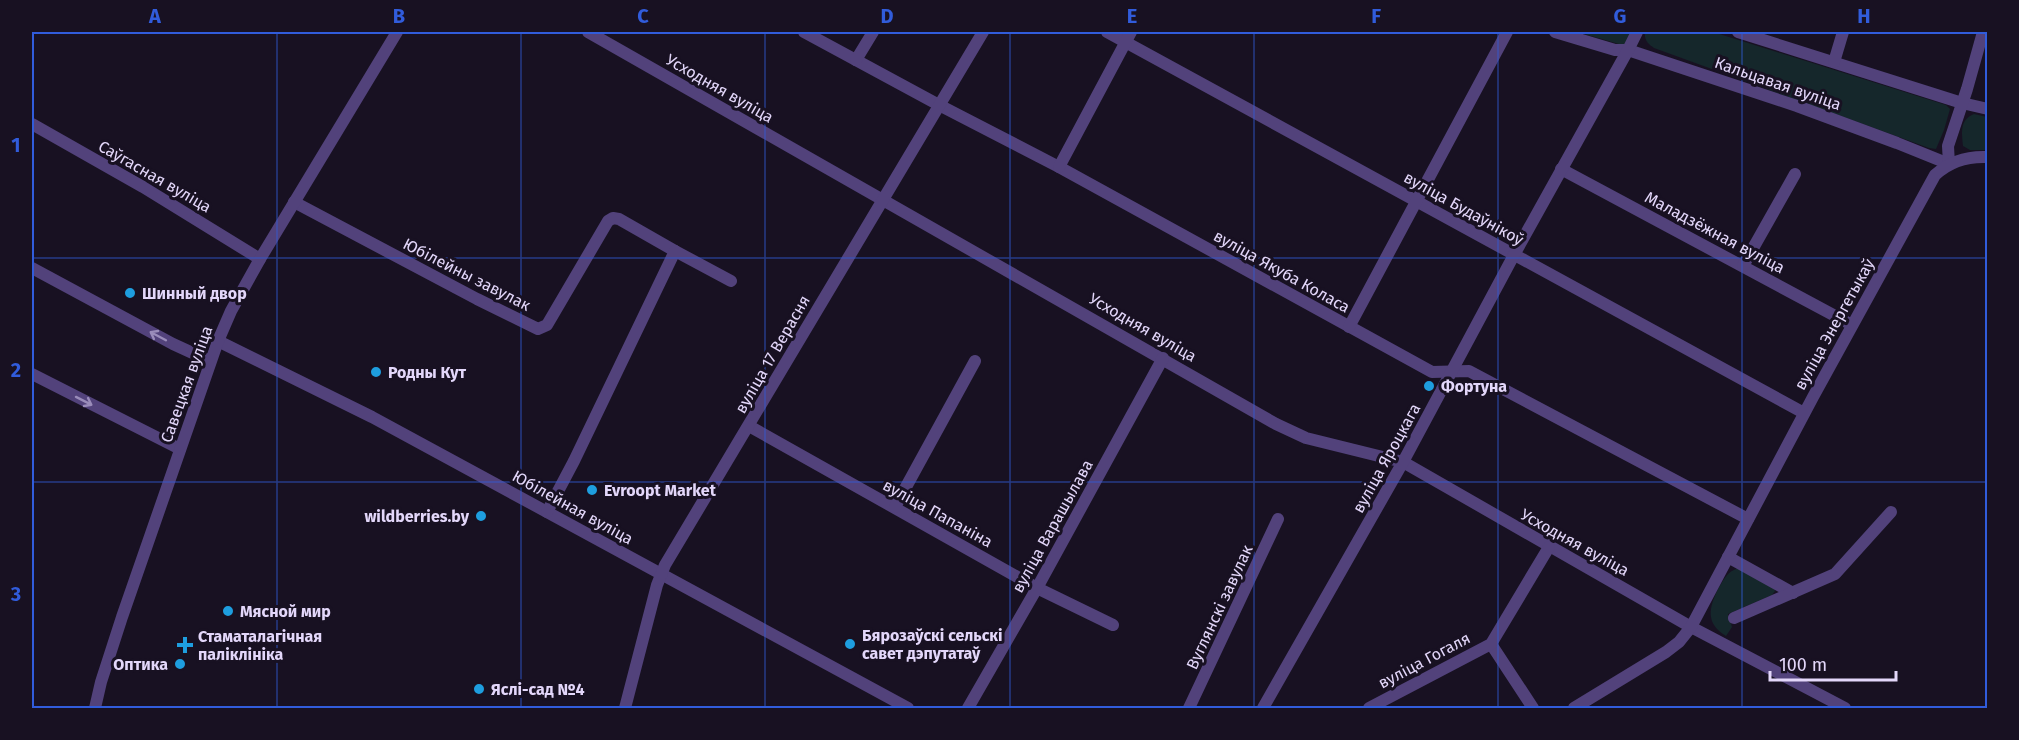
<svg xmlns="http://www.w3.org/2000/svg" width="2019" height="740" viewBox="0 0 2019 740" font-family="'Fira Sans',sans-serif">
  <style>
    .green { fill: #15272b }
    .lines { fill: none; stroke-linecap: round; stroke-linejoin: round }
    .minor { stroke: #52427b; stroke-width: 12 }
    .oneway { stroke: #9a8cba }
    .grid { fill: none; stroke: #315cdb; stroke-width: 1.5; stroke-opacity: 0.55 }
    .poi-dot { fill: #1e9edf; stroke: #181122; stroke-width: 2 }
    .labels { text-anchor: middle; stroke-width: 6; stroke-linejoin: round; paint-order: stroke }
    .street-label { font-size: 16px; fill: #e3d7fa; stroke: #181122 }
    .poi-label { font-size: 16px; font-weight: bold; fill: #e3d7fa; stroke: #181122; text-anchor: start }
    .neatline { fill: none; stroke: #315cdb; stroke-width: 2 }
    .grid-label { font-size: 20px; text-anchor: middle; font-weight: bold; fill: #315cdb }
  </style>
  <rect width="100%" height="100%" fill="#181122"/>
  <g class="green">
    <path d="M 1577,32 L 1633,32 L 1625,44 L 1619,44 Z"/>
    <path d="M 1645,32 L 1713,32 L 1946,105 L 1950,109 L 1944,130 L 1936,149 L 1929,148 L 1654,48 C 1648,44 1644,40 1645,32 Z"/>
    <path d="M 1974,114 L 1987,117 L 1987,150 L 1970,150 L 1963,146 C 1962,133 1959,120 1974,114 Z"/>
    <path d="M 1738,568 L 1774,588 L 1775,591 L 1772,595 L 1728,614 L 1732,627 L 1726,636 C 1705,623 1709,608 1718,589 C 1724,579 1727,572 1738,568 Z"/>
  </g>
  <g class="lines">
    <g class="minor">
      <path d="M 588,32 L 1276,424 L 1306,438 L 1403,462 L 1691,627 L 1845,708"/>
      <path d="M 804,32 L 939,105 L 1059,167 L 1432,372 L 1469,371 L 1748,519"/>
      <path d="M 1107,32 L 1804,413"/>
      <path d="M 1555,32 L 1615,50 L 1628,50 L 1797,106 L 1897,143 L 1949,164"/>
      <path d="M 1738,32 L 1962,103 L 1988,109"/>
      <path d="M 856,60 L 873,32"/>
      <path d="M 1834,62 L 1843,32"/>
      <path d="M 32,124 L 143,187 L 260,259"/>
      <path d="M 1949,164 L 1948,146 L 1967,89 L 1983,32"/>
      <path d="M 1059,167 L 1131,32"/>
      <path d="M 1561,169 L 1852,325"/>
      <path d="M 294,202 L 477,299 L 538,329 L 547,325 L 608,221 L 613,218 L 619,219 L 675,251"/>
      <path d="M 1743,266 L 1795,174"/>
      <path d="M 32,268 L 173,344 L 210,361"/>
      <path d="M 1349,327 L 1507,32"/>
      <path d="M 218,341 L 372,417 L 908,708"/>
      <path d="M 32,374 L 180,449"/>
      <path d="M 749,426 L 1037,588 L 1113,625"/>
      <path d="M 895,507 L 975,361"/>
      <path d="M 547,512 L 574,461 L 675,251 L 731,281"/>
      <path d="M 1728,557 L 1793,593"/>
      <path d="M 1734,618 L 1835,574 L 1891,512"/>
      <path d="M 1491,644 L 1533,708"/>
      <path d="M 95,708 L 101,682 L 122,617 L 218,341 L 231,311 L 260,259 L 397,32"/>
      <path d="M 625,708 L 657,585 L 665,565 L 983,32"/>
      <path d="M 968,708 L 1037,588 L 1163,358"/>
      <path d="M 1189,708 L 1278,519"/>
      <path d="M 1263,708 L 1403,462 L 1514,255 L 1628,50 L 1637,32"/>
      <path d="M 1369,708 L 1491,644 L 1549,547"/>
      <path d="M 1574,708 L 1666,652 L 1679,642 L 1691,627 L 1813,397 L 1935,175 C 1950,161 1967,156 1988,157"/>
    </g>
  </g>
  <defs><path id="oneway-shaft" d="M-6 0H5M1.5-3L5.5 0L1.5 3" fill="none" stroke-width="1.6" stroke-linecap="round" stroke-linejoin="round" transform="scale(1.5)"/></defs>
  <g class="oneway">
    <use href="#oneway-shaft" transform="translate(158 336) rotate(-152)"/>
    <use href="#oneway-shaft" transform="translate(84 401) rotate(27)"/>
  </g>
  <path class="grid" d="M 277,32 L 277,708M 521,32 L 521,708M 765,32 L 765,708M 1010,32 L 1010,708M 1254,32 L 1254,708M 1498,32 L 1498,708M 1742,32 L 1742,708M 32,258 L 1988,258M 32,482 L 1988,482"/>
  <g class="poi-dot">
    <circle cx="130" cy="293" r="6"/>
    <circle cx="376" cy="372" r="6"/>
    <circle cx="1429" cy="386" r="6"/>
    <circle cx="592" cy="490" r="6"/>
    <circle cx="481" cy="516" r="6"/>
    <circle cx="228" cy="611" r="6"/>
    <circle cx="850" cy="644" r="6"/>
    <path d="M182 636h6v6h6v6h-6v6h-6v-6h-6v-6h6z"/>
    <circle cx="180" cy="664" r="6"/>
    <circle cx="479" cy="689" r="6"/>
  </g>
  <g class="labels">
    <g class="street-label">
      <text transform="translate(1778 83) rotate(19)" y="6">Кальцавая вуліца</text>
      <text transform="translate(720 88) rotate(30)" y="6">Усходняя вуліца</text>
      <text transform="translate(155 176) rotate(30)" y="6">Саўгасная вуліца</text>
      <text transform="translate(1464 208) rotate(29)" y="6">вуліца Будаўнікоў</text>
      <text transform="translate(1715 232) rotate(28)" y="6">Маладзёжная вуліца</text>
      <text transform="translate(1282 271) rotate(29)" y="6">вуліца Якуба Коласа</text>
      <text transform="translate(467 274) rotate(27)" y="6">Юбілейны завулак</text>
      <text transform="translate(1834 324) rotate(-61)" y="6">вуліца Энергетыкаў</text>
      <text transform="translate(1143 327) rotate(30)" y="6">Усходняя вуліца</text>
      <text transform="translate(772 354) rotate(-60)" y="6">вуліца 17 Верасня</text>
      <text transform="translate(186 384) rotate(-70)" y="6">Савецкая вуліца</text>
      <text transform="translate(1386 458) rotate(-61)" y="6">вуліца Яроцкага</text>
      <text transform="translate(573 507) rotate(29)" y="6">Юбілейная вуліца</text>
      <text transform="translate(938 513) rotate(29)" y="6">вуліца Папаніна</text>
      <text transform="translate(1052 526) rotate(-61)" y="6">вуліца Варашылава</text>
      <text transform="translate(1575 542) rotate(29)" y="6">Усходняя вуліца</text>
      <text transform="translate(1219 607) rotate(-65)" y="6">Вуглянскі завулак</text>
      <text transform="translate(1424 660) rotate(-28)" y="6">вуліца Гогаля</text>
    </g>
    <g class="poi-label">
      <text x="142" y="299">Шинный двор</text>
      <text x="388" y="378">Родны Кут</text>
      <text x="1441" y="392">Фортуна</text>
      <text x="604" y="496">Evroopt Market</text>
      <text x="469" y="522" text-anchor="end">wildberries.by</text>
      <text x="240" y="617">Мясной мир</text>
      <text x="862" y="641">Бярозаўскі сельскі<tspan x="862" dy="18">савет дэпутатаў</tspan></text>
      <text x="198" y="642">Стаматалагічная<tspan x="198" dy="18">паліклініка</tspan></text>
      <text x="168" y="670" text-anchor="end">Оптика</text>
      <text x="491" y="695">Яслі-сад №4</text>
    </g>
  </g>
  <rect width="2019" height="740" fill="none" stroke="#181122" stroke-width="66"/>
  <path d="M1770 671v9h126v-9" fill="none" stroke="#e3d7fa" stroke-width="3"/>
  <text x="1779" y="671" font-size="18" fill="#e3d7fa" stroke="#181122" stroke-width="4.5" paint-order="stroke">100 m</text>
  <rect x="33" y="33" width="1953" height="674" class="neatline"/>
  <g class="grid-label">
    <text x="155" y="23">A</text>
    <text x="399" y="23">B</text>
    <text x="643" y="23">C</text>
    <text x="887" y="23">D</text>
    <text x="1132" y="23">E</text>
    <text x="1376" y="23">F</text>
    <text x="1620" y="23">G</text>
    <text x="1864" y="23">H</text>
    <text x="16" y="152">1</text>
    <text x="16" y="377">2</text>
    <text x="16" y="601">3</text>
  </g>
</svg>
